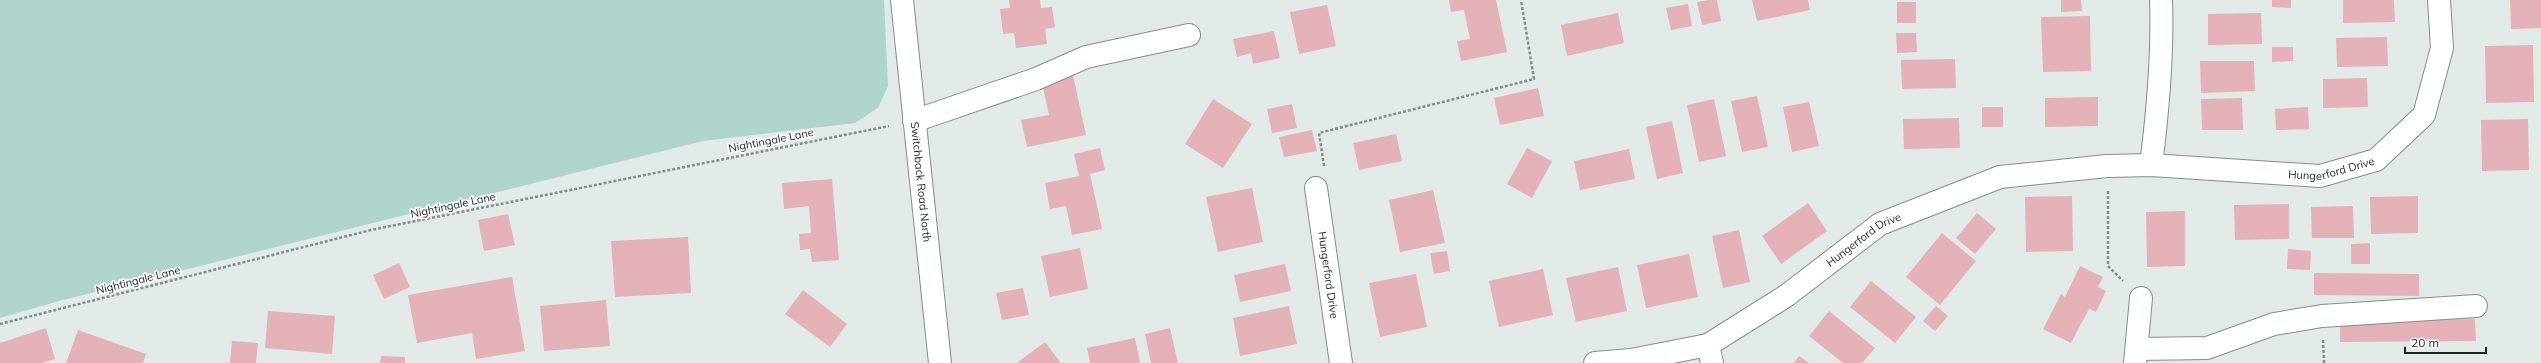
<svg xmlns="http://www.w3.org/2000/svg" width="2541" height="363" viewBox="0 0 2541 363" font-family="Mulish,sans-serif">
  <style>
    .green { fill: #aed4cc }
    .building { fill: #e4b1b8 }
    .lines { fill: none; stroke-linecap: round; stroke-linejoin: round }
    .minor-casing { stroke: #858d8b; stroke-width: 24 }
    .major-casing { stroke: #858d8b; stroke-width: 24 }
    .path { stroke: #878c8b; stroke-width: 2.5; stroke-dasharray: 3 2; stroke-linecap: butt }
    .minor { stroke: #fff; stroke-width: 22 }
    .major { stroke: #fff; stroke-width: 22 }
    .labels { text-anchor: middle; stroke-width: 3.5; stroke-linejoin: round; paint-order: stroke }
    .street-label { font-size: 11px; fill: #1f2222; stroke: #fff }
  </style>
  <rect width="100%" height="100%" fill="#e2eae8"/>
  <path class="green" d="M 0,0 L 884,0 L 888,86 L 878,108 L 855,123 L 703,141 L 59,301 L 0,318 Z"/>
  <g class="building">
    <path d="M 1009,0 L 1040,0 L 1041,8 L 1052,7 L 1055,27 L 1045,29 L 1047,44 L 1016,48 L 1014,33 L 1003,34 L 1000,9 L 1010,8 Z"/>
    <path d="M 1449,0 L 1496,0 L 1507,52 L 1461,61 L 1457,41 L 1470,39 L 1464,10 L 1451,12 Z"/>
    <path d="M 1709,0 L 1717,0 L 1721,21 L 1702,25 L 1697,2 Z"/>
    <path d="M 1752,0 L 1808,0 L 1810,10 L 1757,21 Z"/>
    <path d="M 2061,0 L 2081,0 L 2082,11 L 2061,12 Z"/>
    <path d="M 2272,0 L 2291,0 L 2291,8 L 2272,7 Z"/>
    <path d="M 2343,0 L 2394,0 L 2395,22 L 2343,23 Z"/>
    <path d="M 2510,0 L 2541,0 L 2541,28 L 2511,29 Z"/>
    <rect x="1897" y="2" width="19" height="21"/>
    <path d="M 1688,4 L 1692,26 L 1671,30 L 1666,8 Z"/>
    <path d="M 1327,5 L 1336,46 L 1299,54 L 1290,12 Z"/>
    <path d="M 1618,13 L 1624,43 L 1567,56 L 1561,25 Z"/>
    <path d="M 2261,13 L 2262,44 L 2208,45 L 2208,14 Z"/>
    <path d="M 2090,16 L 2091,71 L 2043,72 L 2041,17 Z"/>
    <path d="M 1274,31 L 1280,58 L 1253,64 L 1251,53 L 1237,57 L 1233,39 Z"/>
    <path d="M 1896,33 L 1916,33 L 1917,52 L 1897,53 Z"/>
    <path d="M 2387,37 L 2388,66 L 2337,67 L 2336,38 Z"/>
    <path d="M 2533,45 L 2534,102 L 2486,103 L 2485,46 Z"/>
    <path d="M 2272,47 L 2293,47 L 2293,61 L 2272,62 Z"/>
    <path d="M 1955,59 L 1956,88 L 1902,89 L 1901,60 Z"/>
    <path d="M 2200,61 L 2254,61 L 2255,91 L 2201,93 Z"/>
    <path d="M 1073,75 L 1086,135 L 1027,147 L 1021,120 L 1049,115 L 1042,82 Z"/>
    <path d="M 2367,78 L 2368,107 L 2323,108 L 2323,79 Z"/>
    <path d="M 1538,88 L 1544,116 L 1500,125 L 1494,98 Z"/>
    <path d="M 1757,96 L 1768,147 L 1742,152 L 1731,101 Z"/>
    <path d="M 2098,97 L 2098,126 L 2045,127 L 2045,98 Z"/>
    <path d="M 2242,98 L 2243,130 L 2202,130 L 2201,99 Z"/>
    <path d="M 1213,99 L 1252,124 L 1223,168 L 1185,144 Z"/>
    <path d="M 1714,99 L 1726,156 L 1699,162 L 1687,105 Z"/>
    <path d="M 1809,102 L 1819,146 L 1792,152 L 1783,107 Z"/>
    <path d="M 1292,104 L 1297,128 L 1272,133 L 1267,109 Z"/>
    <rect x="1982" y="107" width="21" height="20"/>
    <path d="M 2308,107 L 2309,129 L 2276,130 L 2275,109 Z"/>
    <path d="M 1959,118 L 1960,148 L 1904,149 L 1903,119 Z"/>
    <path d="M 2528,119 L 2529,170 L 2482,171 L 2481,120 Z"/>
    <path d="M 1672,121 L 1683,173 L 1657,179 L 1646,127 Z"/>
    <path d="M 1312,130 L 1317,151 L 1284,157 L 1279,137 Z"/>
    <path d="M 1396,134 L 1402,161 L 1359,170 L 1353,143 Z"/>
    <path d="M 1100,148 L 1105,170 L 1090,174 L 1102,229 L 1072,235 L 1066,206 L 1050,209 L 1045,183 L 1079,176 L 1074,154 Z"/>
    <path d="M 1527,148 L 1552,161 L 1532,198 L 1507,184 Z"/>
    <path d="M 1629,149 L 1635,179 L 1580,190 L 1574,161 Z"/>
    <path d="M 832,179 L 839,260 L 812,262 L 810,249 L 800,250 L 799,234 L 811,233 L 809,206 L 784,209 L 782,183 Z"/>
    <path d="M 1252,188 L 1263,242 L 1218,252 L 1206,197 Z"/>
    <path d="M 1433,190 L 1445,243 L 1400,252 L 1389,200 Z"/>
    <path d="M 2072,196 L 2073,251 L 2026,252 L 2025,197 Z"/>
    <path d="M 2418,196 L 2418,233 L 2371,234 L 2370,197 Z"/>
    <path d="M 1808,203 L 1827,231 L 1781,264 L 1762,236 Z"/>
    <path d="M 2289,204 L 2289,239 L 2235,240 L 2234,205 Z"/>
    <path d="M 2353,206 L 2354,238 L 2312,238 L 2311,207 Z"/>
    <path d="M 2185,211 L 2185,266 L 2147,267 L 2146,212 Z"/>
    <path d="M 1977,213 L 1996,229 L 1975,254 L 1956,238 Z"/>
    <path d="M 508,214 L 515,245 L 484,251 L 478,220 Z"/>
    <path d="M 1739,230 L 1750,282 L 1723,288 L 1712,236 Z"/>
    <path d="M 1942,233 L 1976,261 L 1940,305 L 1906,277 Z"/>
    <path d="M 688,237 L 691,293 L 615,297 L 611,241 Z"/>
    <path d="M 2370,243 L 2370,264 L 2351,264 L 2351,244 Z"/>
    <path d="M 1080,248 L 1088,289 L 1050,297 L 1041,256 Z"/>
    <path d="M 2288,249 L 2311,251 L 2310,270 L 2287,269 Z"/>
    <path d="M 1447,251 L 1450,271 L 1434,274 L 1430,253 Z"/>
    <path d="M 1689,254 L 1698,297 L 1646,308 L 1637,265 Z"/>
    <path d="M 399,263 L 410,287 L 384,299 L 373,275 Z"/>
    <path d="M 1285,264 L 1291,291 L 1240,302 L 1234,275 Z"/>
    <path d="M 2080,266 L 2103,277 L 2098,287 L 2106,291 L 2096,312 L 2089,309 L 2071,343 L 2043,329 L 2061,294 L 2065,297 Z"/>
    <path d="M 1618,267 L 1627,311 L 1576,322 L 1566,278 Z"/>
    <path d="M 1543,269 L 1553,315 L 1499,327 L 1489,281 Z"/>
    <path d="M 2314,273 L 2419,274 L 2419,296 L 2314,295 Z"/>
    <path d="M 1416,274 L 1427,327 L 1380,337 L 1369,283 Z"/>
    <path d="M 512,277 L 525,351 L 476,359 L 472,333 L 417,343 L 408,295 Z"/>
    <path d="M 1871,281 L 1916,317 L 1895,343 L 1850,307 Z"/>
    <path d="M 1023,288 L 1029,315 L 1002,320 L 996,293 Z"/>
    <path d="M 803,290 L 847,324 L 830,347 L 785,314 Z"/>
    <path d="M 606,300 L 610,346 L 544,351 L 540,306 Z"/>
    <path d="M 1289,306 L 1297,344 L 1240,356 L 1233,318 Z"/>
    <path d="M 1936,306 L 1948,316 L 1935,331 L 1923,321 Z"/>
    <path d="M 268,311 L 335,316 L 332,354 L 265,348 Z"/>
    <path d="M 1829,311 L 1875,348 L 1862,363 L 1843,363 L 1809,336 Z"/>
    <path d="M 2475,319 L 2476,341 L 2340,342 L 2340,321 Z"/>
    <path d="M 46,328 L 55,359 L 42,363 L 0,363 L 0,343 Z"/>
    <path d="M 1170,328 L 1178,363 L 1151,363 L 1145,334 Z"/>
    <path d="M 78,330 L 146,354 L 143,363 L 66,363 Z"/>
    <path d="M 1135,338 L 1140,363 L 1090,363 L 1087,348 Z"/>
    <path d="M 232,341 L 258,343 L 256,363 L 230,363 Z"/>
    <path d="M 1045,342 L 1061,363 L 1019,363 L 1018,362 Z"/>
    <path d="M 381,356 L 405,357 L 405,363 L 380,363 Z"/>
    <path d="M 1799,356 L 1809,363 L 1794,363 Z"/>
  </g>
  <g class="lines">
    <defs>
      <g id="minor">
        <path d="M 914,121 L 1036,79 L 1086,57 L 1189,35"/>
        <path d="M 2151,165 C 2158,110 2163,55 2161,0"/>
        <path id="s1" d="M 1316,188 L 1341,363"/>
        <path d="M 1708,345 L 1712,363"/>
        <path d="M 2138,349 L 2207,348 L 2274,324 L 2322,316 L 2476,306"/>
        <path id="s2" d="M 1595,363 L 1631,360 L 1708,345 L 1786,296 L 1880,224 L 2000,177 L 2107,166 L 2151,165 L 2320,176 L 2376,160 L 2424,115 L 2442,48 L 2439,0"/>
        <path d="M 2135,363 L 2141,298"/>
      </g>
      <g id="major">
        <path id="s3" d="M 902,0 L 940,363"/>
      </g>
    </defs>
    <use href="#minor" class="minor-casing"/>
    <use href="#major" class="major-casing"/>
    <g class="path">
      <path d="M 1324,166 L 1319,133 L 1534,79 L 1521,0"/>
      <path d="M 2108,191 L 2108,266 L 2123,281"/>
      <path d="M 0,324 L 371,230 L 889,126"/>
      <path d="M 2323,340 L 2324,363"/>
    </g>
    <use href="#minor" class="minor"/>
    <use href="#major" class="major"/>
  </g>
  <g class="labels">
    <g class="street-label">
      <text transform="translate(771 140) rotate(-11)" y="4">Nightingale Lane</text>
      <text dy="4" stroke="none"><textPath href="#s2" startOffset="787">Hungerford Drive</textPath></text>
      <text dy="4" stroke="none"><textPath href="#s3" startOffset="183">Switchback Road North</textPath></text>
      <text transform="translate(453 205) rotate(-12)" y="4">Nightingale Lane</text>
      <text dy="4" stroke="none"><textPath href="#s2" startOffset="303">Hungerford Drive</textPath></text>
      <text dy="4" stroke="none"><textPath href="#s1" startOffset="88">Hungerford Drive</textPath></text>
      <text transform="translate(138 280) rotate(-14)" y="4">Nightingale Lane</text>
    </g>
  </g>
  <path d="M2405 347v6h81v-6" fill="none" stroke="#1f2222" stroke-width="2"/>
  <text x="2411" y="347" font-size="12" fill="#1f2222" stroke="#ffffff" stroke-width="3" paint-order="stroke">20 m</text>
</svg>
